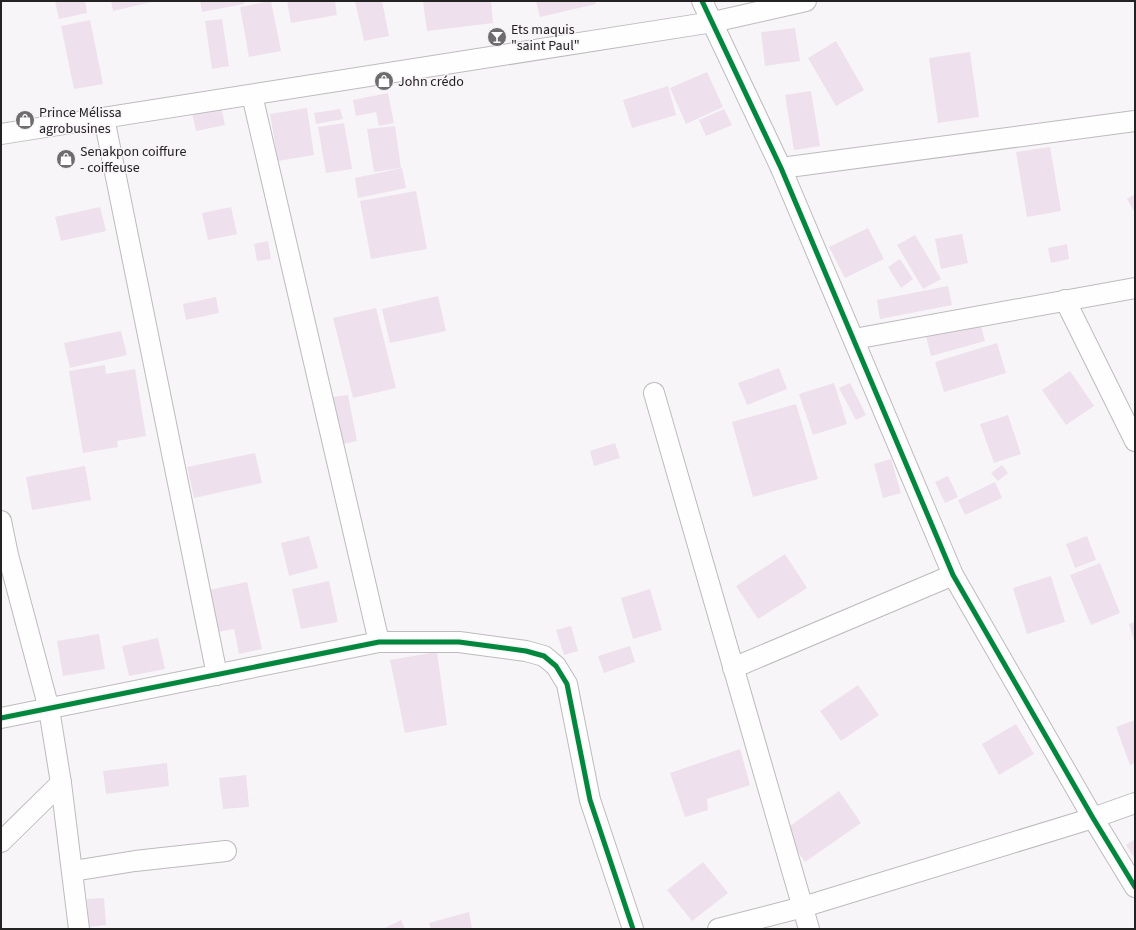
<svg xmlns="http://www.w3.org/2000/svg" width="1136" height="930" viewBox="0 0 1136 930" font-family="'Source Sans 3',sans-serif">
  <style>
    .building { fill: #eee1ed }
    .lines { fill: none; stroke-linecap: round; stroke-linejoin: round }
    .street-casing { stroke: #bdbbbd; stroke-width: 22 }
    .street { stroke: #fefefe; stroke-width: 20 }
    .cycleway-casing { stroke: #f8f4f8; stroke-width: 8 }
    .cycleway { stroke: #00873e; stroke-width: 5 }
    .labels { text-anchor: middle; stroke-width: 3; stroke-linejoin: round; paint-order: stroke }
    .poi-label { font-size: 14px; fill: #242324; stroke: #f8f4f8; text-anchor: start }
  </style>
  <rect width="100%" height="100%" fill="#f7f5f7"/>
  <g class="building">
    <path d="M 55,1 L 85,1 L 87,13 L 59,19 Z"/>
    <path d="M 111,1 L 152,1 L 152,2 L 113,11 Z"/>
    <path d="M 200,1 L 244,1 L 244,4 L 202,12 Z"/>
    <path d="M 271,1 L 281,51 L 249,57 L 240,7 Z"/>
    <path d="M 287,1 L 335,1 L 337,15 L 291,23 Z"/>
    <path d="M 355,1 L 382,1 L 389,36 L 364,41 Z"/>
    <path d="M 423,1 L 491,1 L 493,23 L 427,31 Z"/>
    <path d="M 536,1 L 595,1 L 596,4 L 540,17 Z"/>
    <path d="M 222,19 L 229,66 L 212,69 L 205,21 Z"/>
    <path d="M 90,20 L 103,84 L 74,89 L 61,26 Z"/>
    <path d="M 795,28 L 800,61 L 765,66 L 761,32 Z"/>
    <path d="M 836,41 L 864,90 L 836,106 L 808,58 Z"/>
    <path d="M 970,52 L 979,117 L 938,123 L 929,58 Z"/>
    <path d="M 707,72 L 723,107 L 686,124 L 670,88 Z"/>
    <path d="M 668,86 L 676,115 L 632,128 L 623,100 Z"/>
    <path d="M 811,91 L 820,146 L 794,150 L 785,95 Z"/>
    <path d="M 388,93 L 394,123 L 379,126 L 376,112 L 356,116 L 353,100 Z"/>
    <path d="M 221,107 L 225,125 L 196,131 L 192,113 Z"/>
    <path d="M 307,108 L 314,155 L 278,161 L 270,114 Z"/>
    <path d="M 340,109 L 343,119 L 316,124 L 314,113 Z"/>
    <path d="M 724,109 L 732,125 L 706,136 L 699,120 Z"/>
    <path d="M 344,123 L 352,169 L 326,173 L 318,127 Z"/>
    <path d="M 395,126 L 401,168 L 374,172 L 367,129 Z"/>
    <path d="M 1050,147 L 1061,211 L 1027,217 L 1016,152 Z"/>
    <path d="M 402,168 L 406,188 L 358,198 L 355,178 Z"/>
    <path d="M 416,191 L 427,249 L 371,259 L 360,201 Z"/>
    <path d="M 1135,194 L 1135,213 L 1127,199 Z"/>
    <path d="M 100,207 L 106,231 L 61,241 L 55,217 Z"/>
    <path d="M 231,207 L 237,234 L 208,240 L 202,213 Z"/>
    <path d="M 868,228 L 884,259 L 845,278 L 829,247 Z"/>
    <path d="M 962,234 L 968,263 L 941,269 L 935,239 Z"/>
    <path d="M 915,235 L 941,279 L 923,289 L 897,245 Z"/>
    <path d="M 268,241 L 271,259 L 257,261 L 254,244 Z"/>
    <path d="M 1067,244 L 1069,259 L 1051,263 L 1048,248 Z"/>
    <path d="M 900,259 L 913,279 L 901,288 L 888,267 Z"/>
    <path d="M 948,286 L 952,305 L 880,319 L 877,300 Z"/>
    <path d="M 438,296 L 446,331 L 390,343 L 382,309 Z"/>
    <path d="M 216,297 L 219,313 L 186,320 L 183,304 Z"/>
    <path d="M 376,308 L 396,388 L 353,398 L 333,318 Z"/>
    <path d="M 979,318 L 985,341 L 931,356 L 925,332 Z"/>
    <path d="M 121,331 L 127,355 L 70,368 L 64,343 Z"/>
    <path d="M 997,343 L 1006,373 L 944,392 L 935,362 Z"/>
    <path d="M 105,365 L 106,374 L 135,369 L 146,436 L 117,441 L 118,447 L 83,453 L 69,371 Z"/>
    <path d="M 779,368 L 787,389 L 747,405 L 738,383 Z"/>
    <path d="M 1070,371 L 1094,406 L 1066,425 L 1042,390 Z"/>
    <path d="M 834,383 L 847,424 L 813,435 L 799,394 Z"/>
    <path d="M 850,383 L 866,415 L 856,420 L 839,388 Z"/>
    <path d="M 348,395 L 357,441 L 343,444 L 333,397 Z"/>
    <path d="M 796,404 L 818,479 L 753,497 L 732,422 Z"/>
    <path d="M 1008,415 L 1021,454 L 994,463 L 980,424 Z"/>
    <path d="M 615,443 L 620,458 L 594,466 L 590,451 Z"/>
    <path d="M 255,453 L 262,483 L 194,498 L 187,467 Z"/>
    <path d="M 891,459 L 901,493 L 883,498 L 874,464 Z"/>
    <path d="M 1002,465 L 1008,473 L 998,481 L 991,473 Z"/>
    <path d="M 85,466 L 91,500 L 32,510 L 26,477 Z"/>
    <path d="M 948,476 L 958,497 L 945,503 L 935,482 Z"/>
    <path d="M 995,482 L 1002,498 L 965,515 L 958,500 Z"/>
    <path d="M 309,536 L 318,568 L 289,576 L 281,543 Z"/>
    <path d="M 1087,536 L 1096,560 L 1075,568 L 1066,544 Z"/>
    <path d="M 785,554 L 807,588 L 758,619 L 736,586 Z"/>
    <path d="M 1100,563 L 1120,613 L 1091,625 L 1070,575 Z"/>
    <path d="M 1051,576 L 1065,622 L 1027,634 L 1013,588 Z"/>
    <path d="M 329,581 L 338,622 L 301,629 L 292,589 Z"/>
    <path d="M 247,582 L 262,649 L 239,654 L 234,629 L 218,632 L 209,590 Z"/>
    <path d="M 650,589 L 662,630 L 633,639 L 621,598 Z"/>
    <path d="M 1135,622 L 1135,644 L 1129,624 Z"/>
    <path d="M 571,626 L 578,651 L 564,655 L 556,630 Z"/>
    <path d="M 99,634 L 105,669 L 63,676 L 57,641 Z"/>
    <path d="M 158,638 L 165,669 L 129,676 L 122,646 Z"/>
    <path d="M 630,646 L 635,662 L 604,673 L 598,656 Z"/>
    <path d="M 437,652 L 447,725 L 405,733 L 390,660 Z"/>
    <path d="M 858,685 L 879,715 L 841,741 L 820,711 Z"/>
    <path d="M 1135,720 L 1135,763 L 1130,765 L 1116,727 Z"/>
    <path d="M 1016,724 L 1034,754 L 999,775 L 982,744 Z"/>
    <path d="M 740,749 L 750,785 L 707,799 L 708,810 L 685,817 L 670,773 Z"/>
    <path d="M 167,763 L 169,786 L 106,794 L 103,771 Z"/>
    <path d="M 246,775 L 249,807 L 223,809 L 219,778 Z"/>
    <path d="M 839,791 L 861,823 L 805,862 L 783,831 Z"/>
    <path d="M 1135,839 L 1135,859 L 1126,845 Z"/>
    <path d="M 703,862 L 728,893 L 692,921 L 667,890 Z"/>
    <path d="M 104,898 L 106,925 L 89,927 L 87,899 Z"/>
    <path d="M 469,912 L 472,929 L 431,929 L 429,923 Z"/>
    <path d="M 401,920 L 405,929 L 383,929 Z"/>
  </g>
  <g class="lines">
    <defs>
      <g id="street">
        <path d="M 702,1 L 781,168 L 953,575 L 1093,818 L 1135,887"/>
        <path d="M 252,95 L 379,642"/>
        <path d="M 104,118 L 217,675"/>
        <path d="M 1,134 L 713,22 L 806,1"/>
        <path d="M 781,168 L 1135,121"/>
        <path d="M 1065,300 L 1135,441"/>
        <path d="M 854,339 L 1135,288"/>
        <path d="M 654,393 L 809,929"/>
        <path d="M 1,521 L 8,555 L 49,709 L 61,783 L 79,929"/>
        <path d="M 733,668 L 953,575"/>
        <path d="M 1,718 L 379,642 L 459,642 L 526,651 L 544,656 L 556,666 L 567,684 L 590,800 L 633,929"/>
        <path d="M 1,842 L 61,783"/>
        <path d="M 73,871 L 135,861 L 226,851"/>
        <path d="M 718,929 L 803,907 L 1093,818 L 1135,803"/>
      </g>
    </defs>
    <use href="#street" class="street-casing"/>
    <use href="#street" class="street"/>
    <defs>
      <g id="cycleway">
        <path d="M 702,1 L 781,168 L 953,575 L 1093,818 L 1135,887"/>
        <path d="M 1,718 L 379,642 L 459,642 L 526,651 L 544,656 L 556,666 L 567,684 L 590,800 L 633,929"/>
      </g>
    </defs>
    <use href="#cycleway" class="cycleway-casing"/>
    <use href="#cycleway" class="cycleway"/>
  </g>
  <defs>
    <symbol id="bar-disc" viewBox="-11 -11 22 22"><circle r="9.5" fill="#6e6c6e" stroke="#f8f4f8"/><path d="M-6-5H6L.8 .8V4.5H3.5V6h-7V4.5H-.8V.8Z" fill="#fff"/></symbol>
    <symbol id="shop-disc" viewBox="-11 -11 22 22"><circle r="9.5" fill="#6e6c6e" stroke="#f8f4f8"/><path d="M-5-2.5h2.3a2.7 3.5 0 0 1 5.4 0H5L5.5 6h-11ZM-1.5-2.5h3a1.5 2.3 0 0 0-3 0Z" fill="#fff"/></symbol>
  </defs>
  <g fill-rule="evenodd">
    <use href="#bar-disc" x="486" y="26" width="22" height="22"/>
    <use href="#shop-disc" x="373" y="70" width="22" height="22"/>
    <use href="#shop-disc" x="14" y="109" width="22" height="22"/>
    <use href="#shop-disc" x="55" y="148" width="22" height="22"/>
  </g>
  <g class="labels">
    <g class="poi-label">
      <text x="511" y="34">Ets maquis<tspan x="511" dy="16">"saint Paul"</tspan></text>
      <text x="398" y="86">John crédo</text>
      <text x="39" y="117">Prince Mélissa<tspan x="39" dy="16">agrobusines</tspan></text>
      <text x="80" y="156">Senakpon coiffure<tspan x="80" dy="16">- coiffeuse</tspan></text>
    </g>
  </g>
  <rect width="1136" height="930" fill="none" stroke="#242324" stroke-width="4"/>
</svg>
